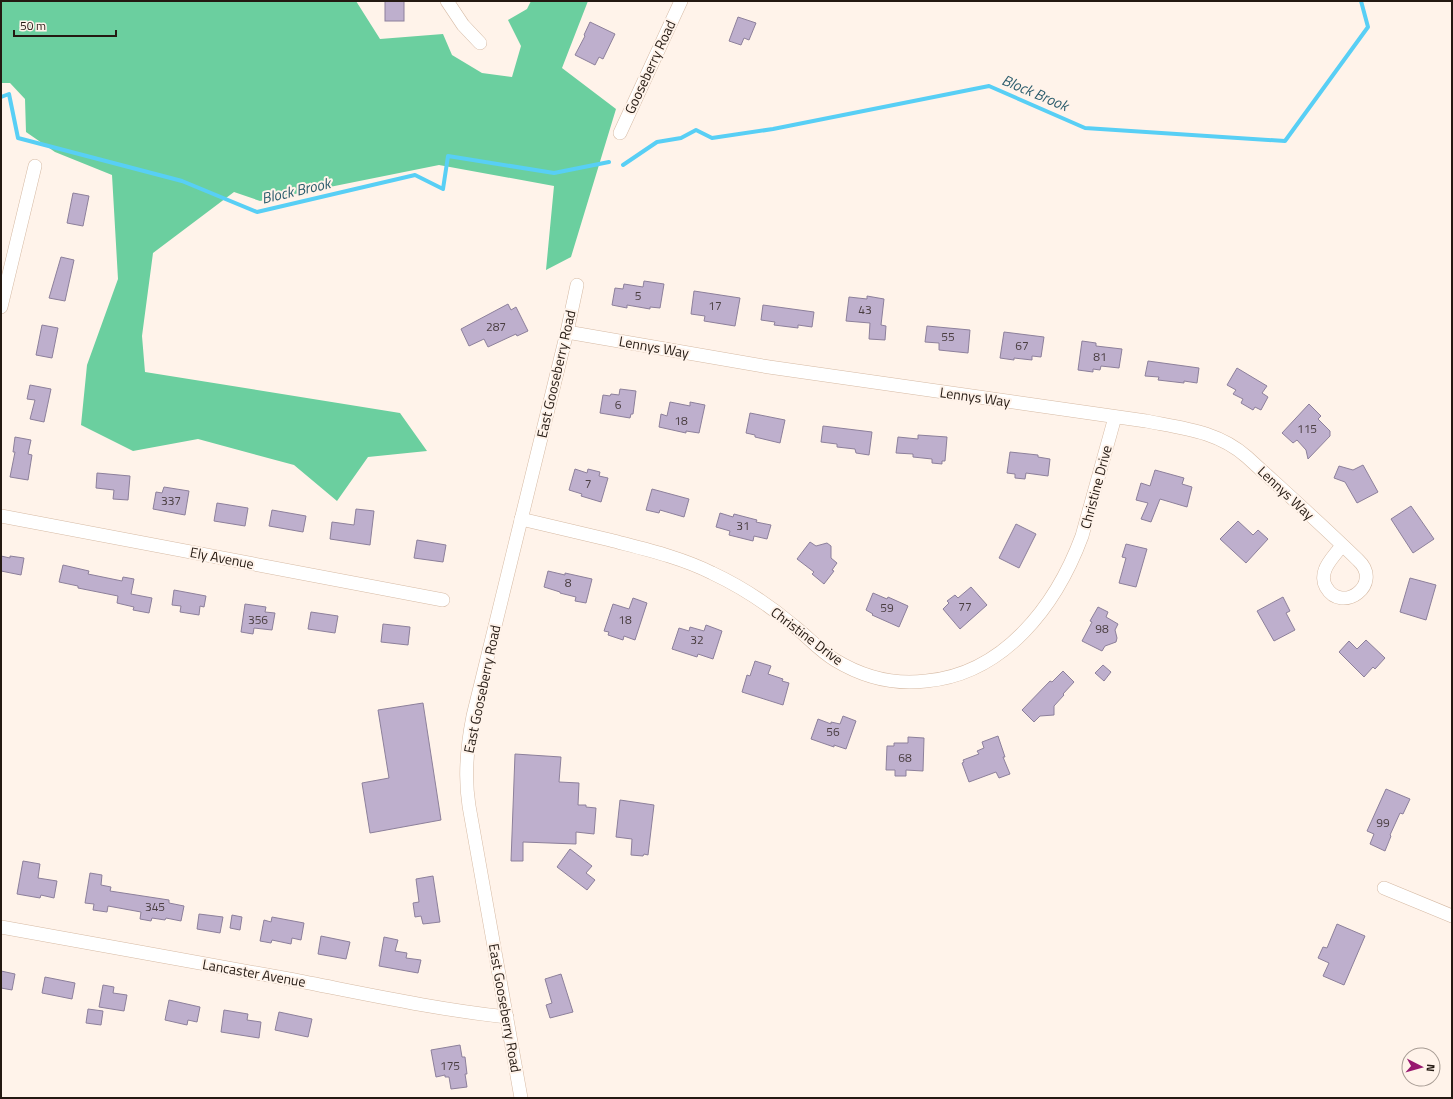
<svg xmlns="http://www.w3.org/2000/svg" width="1453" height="1099" viewBox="0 0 1453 1099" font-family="'Titillium Web',sans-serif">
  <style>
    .forest { fill: #6bcf9f }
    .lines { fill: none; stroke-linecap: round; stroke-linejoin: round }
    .stream { stroke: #58cff5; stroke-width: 4 }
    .building { fill: #beafcd; stroke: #8d809b }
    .minor-casing { stroke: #d6baa4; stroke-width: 14 }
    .minor { stroke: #fff; stroke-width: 13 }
    .labels { text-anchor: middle; stroke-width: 4; stroke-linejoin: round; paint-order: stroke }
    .number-label { font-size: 12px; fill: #4a3e41 }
    .street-label { font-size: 14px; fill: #241912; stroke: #fff3ea }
    .water-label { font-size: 15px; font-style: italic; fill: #2b5c6c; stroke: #fff3ea }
  </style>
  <rect width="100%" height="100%" fill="#fff3ea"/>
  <path class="forest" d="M 1,1 L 356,1 L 380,39 L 443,34 L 452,55 L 482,73 L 512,77 L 521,46 L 508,20 L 527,9 L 531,1 L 588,1 L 562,68 L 616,109 L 571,257 L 546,270 L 554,186 L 439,165 L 260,201 L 234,192 L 153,253 L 142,336 L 145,372 L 400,413 L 427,451 L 368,457 L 337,501 L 294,465 L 198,439 L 133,451 L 81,425 L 87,365 L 118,279 L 112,175 L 55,152 L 26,132 L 25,99 L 10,83 L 1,83 Z"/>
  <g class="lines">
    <g class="stream">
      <path d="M 1,97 L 9,94 L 18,138 L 182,181 L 257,212 L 415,175 L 443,189 L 448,156 L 554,173 L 609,162"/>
      <path d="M 623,165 L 657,142 L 681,138 L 696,130 L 712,138 L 773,129 L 989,86 L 1085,128 L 1285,141 L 1368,27 L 1361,1"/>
    </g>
  </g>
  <g class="building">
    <rect x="385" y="1" width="19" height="20"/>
    <path d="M 738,17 L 756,23 L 749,40 L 744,38 L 741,45 L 729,41 Z"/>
    <path d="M 590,22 L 615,34 L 603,59 L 599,57 L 595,65 L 575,55 L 585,36 L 584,35 Z"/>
    <path d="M 73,193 L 89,196 L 83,226 L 67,223 Z"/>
    <path d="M 61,257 L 74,260 L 65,301 L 49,298 Z"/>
    <path d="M 644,281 L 664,284 L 660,308 L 650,307 L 650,309 L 627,305 L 627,308 L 612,305 L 615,288 L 623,289 L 624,284 L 643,287 Z"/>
    <path d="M 694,291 L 740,298 L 735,326 L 704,321 L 705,316 L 691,314 Z"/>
    <path d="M 867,296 L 884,299 L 881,325 L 886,326 L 885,340 L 869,339 L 870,323 L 846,321 L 849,297 L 867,299 Z"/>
    <path d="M 508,304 L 511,310 L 516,307 L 528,331 L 517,336 L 516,334 L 488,347 L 484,339 L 469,346 L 461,329 Z"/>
    <path d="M 763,305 L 814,312 L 812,327 L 798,325 L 798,328 L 774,325 L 775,322 L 761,320 Z"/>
    <path d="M 42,325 L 58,328 L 52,358 L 36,355 Z"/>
    <path d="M 927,326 L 970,330 L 968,353 L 939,350 L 939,343 L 925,342 Z"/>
    <path d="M 1004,332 L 1044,337 L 1041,357 L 1032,356 L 1032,360 L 1014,358 L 1014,360 L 1000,358 Z"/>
    <path d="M 1082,341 L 1096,343 L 1096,346 L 1122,349 L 1119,368 L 1101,366 L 1100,370 L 1093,369 L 1093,372 L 1078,370 Z"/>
    <path d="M 1148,361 L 1199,368 L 1197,383 L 1184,381 L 1184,383 L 1158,380 L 1159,377 L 1145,376 Z"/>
    <path d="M 1237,368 L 1267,386 L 1262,393 L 1268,397 L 1261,410 L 1255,407 L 1253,410 L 1241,403 L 1243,399 L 1233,394 L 1236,390 L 1227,385 Z"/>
    <path d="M 30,385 L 51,389 L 44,422 L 30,419 L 35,400 L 27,399 Z"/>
    <path d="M 620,389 L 636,391 L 633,414 L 631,414 L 630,418 L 600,413 L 603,395 L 610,396 L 611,394 L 619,395 Z"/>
    <path d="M 670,402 L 690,406 L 690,402 L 705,405 L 699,433 L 686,431 L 686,433 L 659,427 L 661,414 L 667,416 Z"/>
    <path d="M 1309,404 L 1321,416 L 1318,419 L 1330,431 L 1330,436 L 1308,459 L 1306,450 L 1297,440 L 1293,443 L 1282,433 Z"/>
    <path d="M 750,413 L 785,420 L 780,443 L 755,437 L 755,435 L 746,433 Z"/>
    <path d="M 823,426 L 872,432 L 869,455 L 856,453 L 855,449 L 837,447 L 837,444 L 821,442 Z"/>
    <path d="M 918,435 L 947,437 L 945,461 L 942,461 L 942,464 L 932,463 L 932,459 L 913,457 L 913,454 L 896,453 L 898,437 L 918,439 Z"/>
    <path d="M 15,437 L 31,440 L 28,454 L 32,455 L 28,480 L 10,477 L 15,452 L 13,452 Z"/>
    <path d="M 1010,452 L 1038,455 L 1038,457 L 1050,459 L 1048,476 L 1026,473 L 1025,479 L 1015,478 L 1015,474 L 1007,473 Z"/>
    <path d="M 1363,465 L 1378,492 L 1357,503 L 1345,482 L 1334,478 L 1339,466 L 1353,470 Z"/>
    <path d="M 575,469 L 587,473 L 588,469 L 600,472 L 599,476 L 608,478 L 601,502 L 581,496 L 582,494 L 569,490 Z"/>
    <path d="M 1155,470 L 1184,478 L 1182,484 L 1192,487 L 1187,507 L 1160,499 L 1151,522 L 1141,519 L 1148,503 L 1136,500 L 1141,483 L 1150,486 Z"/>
    <path d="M 97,473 L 130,476 L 128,500 L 113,499 L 114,490 L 96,488 Z"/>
    <path d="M 164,487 L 189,491 L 185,515 L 153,509 L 156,492 L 162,493 Z"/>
    <path d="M 652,489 L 689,499 L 684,517 L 660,510 L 659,513 L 646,510 Z"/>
    <path d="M 217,503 L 248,508 L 245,526 L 214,521 Z"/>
    <path d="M 1411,506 L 1434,539 L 1413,553 L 1391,519 Z"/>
    <path d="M 356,509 L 374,511 L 370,545 L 330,539 L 332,522 L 354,525 Z"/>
    <path d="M 272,510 L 306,516 L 303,532 L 269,526 Z"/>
    <path d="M 720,513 L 733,517 L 734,514 L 757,520 L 756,522 L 771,525 L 767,539 L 754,536 L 753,541 L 729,535 L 730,531 L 716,527 Z"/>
    <path d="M 1238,521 L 1253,535 L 1258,530 L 1268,539 L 1246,563 L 1220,539 Z"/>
    <path d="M 1016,524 L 1036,534 L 1019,568 L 999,558 Z"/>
    <path d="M 417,540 L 446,545 L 443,562 L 414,558 Z"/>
    <path d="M 810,542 L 816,546 L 827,543 L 831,546 L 831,558 L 837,563 L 832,570 L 834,571 L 824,584 L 812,574 L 814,572 L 797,559 Z"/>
    <path d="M 1126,544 L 1147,549 L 1136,587 L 1119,583 L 1126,558 L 1122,557 Z"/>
    <path d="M 1,556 L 10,558 L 10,556 L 24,558 L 21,575 L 1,571 Z"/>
    <path d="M 63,565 L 89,571 L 88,574 L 122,581 L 123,577 L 134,579 L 131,594 L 152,598 L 149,613 L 133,610 L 134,607 L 117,603 L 118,596 L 78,588 L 78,586 L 59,582 Z"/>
    <path d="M 548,571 L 565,575 L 565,573 L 592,579 L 586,603 L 575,601 L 576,597 L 560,593 L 560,592 L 544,587 Z"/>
    <path d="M 1410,578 L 1436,585 L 1426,620 L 1400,612 Z"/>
    <path d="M 971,587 L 987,605 L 960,629 L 943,609 L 949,603 L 947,601 L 955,595 L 958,598 Z"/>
    <path d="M 174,590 L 206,596 L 204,607 L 200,606 L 199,615 L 180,612 L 181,606 L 172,605 Z"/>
    <path d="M 873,593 L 887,599 L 888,597 L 908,606 L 899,627 L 872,615 L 873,614 L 866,610 Z"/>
    <path d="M 1283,597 L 1290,611 L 1286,613 L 1295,630 L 1274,641 L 1257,611 Z"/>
    <path d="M 633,598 L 647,603 L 635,640 L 624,636 L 623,640 L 608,635 L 609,632 L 604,631 L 613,604 L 629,609 Z"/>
    <path d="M 245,604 L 266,607 L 265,612 L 275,613 L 272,630 L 254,628 L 253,634 L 241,632 Z"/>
    <path d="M 1098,607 L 1108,612 L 1106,617 L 1118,624 L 1115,630 L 1117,638 L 1116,642 L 1105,646 L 1102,651 L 1082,641 L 1092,622 L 1090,621 Z"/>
    <path d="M 311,612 L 338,616 L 335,633 L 308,629 Z"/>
    <path d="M 383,624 L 410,627 L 408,645 L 381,642 Z"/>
    <path d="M 706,625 L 722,631 L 713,659 L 698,654 L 697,657 L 672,649 L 679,628 L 689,631 L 690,627 L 704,631 Z"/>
    <path d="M 1366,640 L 1385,658 L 1375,669 L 1373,667 L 1364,677 L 1339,652 L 1349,641 L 1357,649 Z"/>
    <path d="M 755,661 L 771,666 L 768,674 L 783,679 L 782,681 L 789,683 L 783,705 L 742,692 L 747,675 L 750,676 Z"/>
    <path d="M 1103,665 L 1111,672 L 1104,681 L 1095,673 Z"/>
    <path d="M 1063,671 L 1074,682 L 1063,694 L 1064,695 L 1054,706 L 1054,715 L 1040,716 L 1034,722 L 1022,710 L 1050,681 L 1052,682 Z"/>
    <path d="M 423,703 L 441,820 L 370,833 L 362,783 L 389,778 L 378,710 Z"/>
    <path d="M 843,716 L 856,721 L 846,749 L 834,745 L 834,747 L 811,739 L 818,719 L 831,724 L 831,722 L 840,724 Z"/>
    <path d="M 998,736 L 1005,757 L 1003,757 L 1010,774 L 999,778 L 996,772 L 969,782 L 962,763 L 964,762 L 963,760 L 979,754 L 977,751 L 984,748 L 982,742 Z"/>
    <path d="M 908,737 L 924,738 L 923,771 L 906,770 L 906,776 L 895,776 L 895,770 L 886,770 L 887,746 L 894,746 L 894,743 L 908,743 Z"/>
    <path d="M 515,754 L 561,757 L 559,782 L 579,783 L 578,805 L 586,805 L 586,807 L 596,808 L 594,834 L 576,832 L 576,844 L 523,842 L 523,861 L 511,861 Z"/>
    <path d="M 1386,789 L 1410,799 L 1403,814 L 1400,813 L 1390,835 L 1391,836 L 1385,851 L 1370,844 L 1374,834 L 1367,831 Z"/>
    <path d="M 620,800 L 654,805 L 648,855 L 644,854 L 643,856 L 631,855 L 632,839 L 616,837 Z"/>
    <path d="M 570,849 L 592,866 L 586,873 L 595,880 L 587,890 L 557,867 Z"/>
    <path d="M 23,861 L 40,864 L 38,878 L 57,881 L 54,898 L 41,895 L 40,898 L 17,894 Z"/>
    <path d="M 90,873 L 102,875 L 101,885 L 111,887 L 110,891 L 169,900 L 169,903 L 184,906 L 181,921 L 166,918 L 165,920 L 152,918 L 151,921 L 140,919 L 141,912 L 108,906 L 107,912 L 93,910 L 94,904 L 85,903 Z"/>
    <path d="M 433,876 L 440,922 L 423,924 L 421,916 L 415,917 L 413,903 L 419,902 L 416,879 Z"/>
    <path d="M 199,914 L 223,917 L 220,933 L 197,929 Z"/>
    <path d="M 232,915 L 242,917 L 240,930 L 230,928 Z"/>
    <path d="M 272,917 L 304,923 L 301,940 L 292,938 L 291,944 L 272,940 L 271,943 L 260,941 L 264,920 L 271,922 Z"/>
    <path d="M 1337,924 L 1365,936 L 1344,985 L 1323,976 L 1329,963 L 1318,958 L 1323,947 L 1327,948 Z"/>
    <path d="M 321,936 L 350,942 L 346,959 L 318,954 Z"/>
    <path d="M 384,937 L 398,940 L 395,951 L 407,953 L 406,958 L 421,960 L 418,973 L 379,966 Z"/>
    <path d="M 1,971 L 15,974 L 12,990 L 1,988 Z"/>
    <path d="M 561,974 L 573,1012 L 550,1018 L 546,1005 L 552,1003 L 545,979 Z"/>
    <path d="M 45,977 L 75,983 L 72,999 L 42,993 Z"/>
    <path d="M 103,985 L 114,987 L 113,993 L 127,995 L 124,1011 L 99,1007 Z"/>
    <path d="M 169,1000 L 200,1007 L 197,1022 L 188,1020 L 187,1025 L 165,1020 Z"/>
    <path d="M 88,1009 L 103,1011 L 101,1025 L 86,1023 Z"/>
    <path d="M 224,1010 L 248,1014 L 247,1020 L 261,1022 L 259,1038 L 221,1032 Z"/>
    <path d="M 279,1012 L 312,1019 L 308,1037 L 275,1030 Z"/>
    <path d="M 460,1045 L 462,1057 L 465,1057 L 467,1074 L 465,1074 L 467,1087 L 451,1089 L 449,1077 L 445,1077 L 445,1075 L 436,1077 L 431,1050 Z"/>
  </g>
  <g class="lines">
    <defs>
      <g id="minor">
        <path d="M 447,1 L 463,25 L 480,43"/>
        <path d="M 620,133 L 681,1"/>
        <path d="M 1,307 L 35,166"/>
        <path d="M 567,332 L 769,367 L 1146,421 C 1182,428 1218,431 1247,457 C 1284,491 1322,525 1358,560 C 1384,584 1342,615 1326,587 C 1323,582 1323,575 1325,570 C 1328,561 1337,553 1342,545"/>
        <path d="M 1,516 L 443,600"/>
        <path d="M 521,519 C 551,526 580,533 610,540 C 644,549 680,557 712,573 C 742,587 769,605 794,626 C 808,637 820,651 835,660 C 863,677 894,685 926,681 C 1004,674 1056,606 1082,536 L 1115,417"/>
        <path d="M 1384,888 L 1452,916"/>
        <path d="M 1,927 C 97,945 193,961 289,979 C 362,993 433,1009 507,1017"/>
        <path d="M 521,1098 L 469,806 C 464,775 467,746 473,716 L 567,332 L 577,285"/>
      </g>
    </defs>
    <use href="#minor" class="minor-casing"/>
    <use href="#minor" class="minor"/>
  </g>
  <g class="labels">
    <g class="number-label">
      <text x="638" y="300">5</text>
      <text x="715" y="310">17</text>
      <text x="865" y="314">43</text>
      <text x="496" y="331">287</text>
      <text x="948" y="341">55</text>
      <text x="1022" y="350">67</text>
      <text x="1100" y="361">81</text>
      <text x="618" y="409">6</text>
      <text x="681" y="425">18</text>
      <text x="1307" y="433">115</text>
      <text x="588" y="488">7</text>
      <text x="171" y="505">337</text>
      <text x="743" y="530">31</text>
      <text x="568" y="587">8</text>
      <text x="965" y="611">77</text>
      <text x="887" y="612">59</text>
      <text x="258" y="624">356</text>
      <text x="625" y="624">18</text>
      <text x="1102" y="633">98</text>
      <text x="697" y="644">32</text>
      <text x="833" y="736">56</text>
      <text x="905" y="762">68</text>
      <text x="1383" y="827">99</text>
      <text x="155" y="911">345</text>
      <text x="450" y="1070">175</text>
    </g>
    <g class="street-label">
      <text transform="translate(650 67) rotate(-65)" y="5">Gooseberry Road</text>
      <text transform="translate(654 347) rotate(10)" y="5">Lennys Way</text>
      <text transform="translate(556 374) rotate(-77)" y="5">East Gooseberry Road</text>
      <text transform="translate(975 397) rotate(8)" y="5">Lennys Way</text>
      <text transform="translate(1096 487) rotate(-75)" y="5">Christine Drive</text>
      <text transform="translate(1286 493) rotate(43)" y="5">Lennys Way</text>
      <text transform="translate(222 558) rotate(11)" y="5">Ely Avenue</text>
      <text transform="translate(807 636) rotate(37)" y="5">Christine Drive</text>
      <text transform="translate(482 689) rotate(-78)" y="5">East Gooseberry Road</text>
      <text transform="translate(254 973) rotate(10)" y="5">Lancaster Avenue</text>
      <text transform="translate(505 1008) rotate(80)" y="5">East Gooseberry Road</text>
    </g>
    <g class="water-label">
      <text transform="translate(1035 93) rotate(23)" y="5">Block Brook</text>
      <text transform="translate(296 191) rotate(-13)" y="5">Block Brook</text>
    </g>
  </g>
  <rect width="1453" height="1099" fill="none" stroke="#241912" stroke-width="4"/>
  <g transform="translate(1421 1067) rotate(96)"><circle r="19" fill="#fff3ea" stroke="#a79c94"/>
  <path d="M0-3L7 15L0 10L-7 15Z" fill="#98186f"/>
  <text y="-6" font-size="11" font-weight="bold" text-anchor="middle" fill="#241912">N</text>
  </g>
  <path d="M14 30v6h102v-6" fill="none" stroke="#241912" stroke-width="2"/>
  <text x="20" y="30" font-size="12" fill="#241912" stroke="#fff3ea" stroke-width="3" paint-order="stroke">50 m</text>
</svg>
